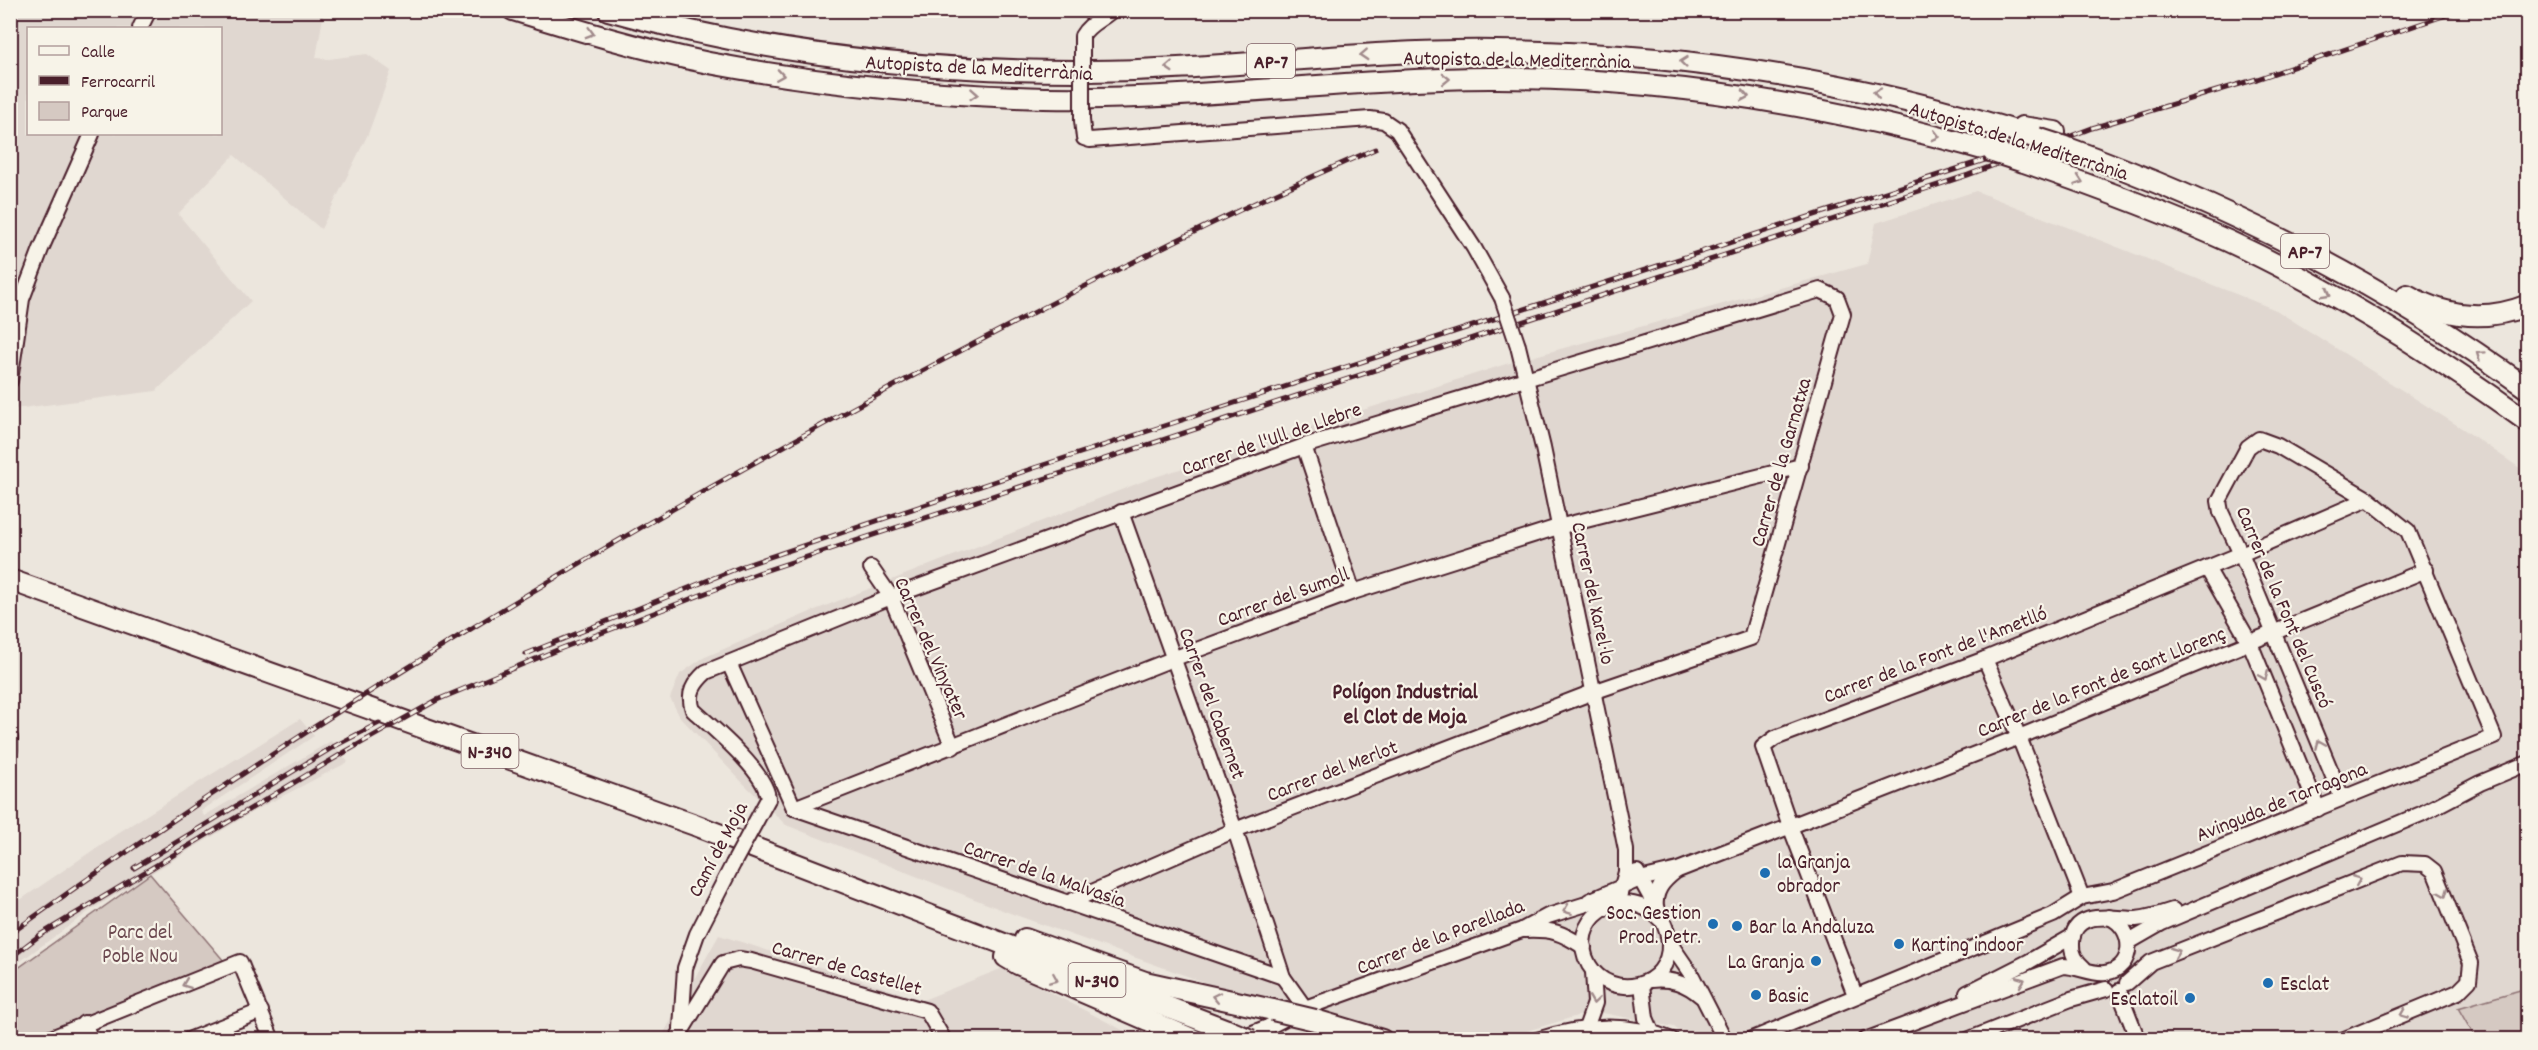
<svg xmlns="http://www.w3.org/2000/svg" width="2538" height="1050" viewBox="0 0 2538 1050" font-family="Dekko,sans-serif">
  <style>
    .built { fill: #e0d7d0; fill-rule: evenodd }
    .green { fill: #d5c9c2; stroke: #907476; stroke-width: 1.5 }
    .lines { fill: none; stroke-linecap: round; stroke-linejoin: round }
    .minor-casing { stroke: #4a1f2b; stroke-width: 18 }
    .highway-casing { stroke: #4a1f2b; stroke-width: 24 }
    .minor { stroke: #f7f3e8; stroke-width: 14 }
    .highway { stroke: #f7f3e8; stroke-width: 20 }
    .rail-casing { stroke: #4a1f2b; stroke-width: 5 }
    .rail { stroke: #f7f3e8; stroke-width: 3; stroke-dasharray: 9; stroke-linecap: butt }
    .minor-bridge-casing { stroke: #4a1f2b; stroke-width: 18; stroke-linecap: butt }
    .highway-bridge-casing { stroke: #4a1f2b; stroke-width: 24; stroke-linecap: butt }
    .minor-bridge { stroke: #f7f3e8; stroke-width: 14 }
    .highway-bridge { stroke: #f7f3e8; stroke-width: 20 }
    .oneway { stroke: #a0898a }
    .poi-dot { fill: #1f6fb2; stroke: #f7f3e8; stroke-width: 2 }
    .labels { text-anchor: middle; stroke-width: 4.5; stroke-linejoin: round; paint-order: stroke }
    .shield { fill: #f7f3e8; stroke: #7e5f64; stroke-width: 1.5 }
    .shield-label { font-size: 20px; font-weight: bold; fill: #4a1f2b }
    .street-label { font-size: 21px; fill: #4a1f2b; stroke: #f7f3e8 }
    .poi-label { font-size: 21px; fill: #4a1f2b; stroke: #f7f3e8; text-anchor: start }
    .park-label { font-size: 21px; fill: #6d4a51; stroke: #f7f3e8 }
    .neighbourhood-label { font-size: 22px; font-weight: bold; fill: #4a1f2b; stroke: #f7f3e8 }
  </style>
  <rect width="100%" height="100%" fill="#ece6dd"/>
  <filter id="ink" filterUnits="userSpaceOnUse"><feTurbulence type="fractalNoise" baseFrequency=".0167" numOctaves="2"/><feDisplacementMap in="SourceGraphic" scale="12" xChannelSelector="R" yChannelSelector="G"/><feConvolveMatrix kernelMatrix="1 2 1 2 8 2 1 2 1" color-interpolation-filters="sRGB"/></filter>
  <g filter="url(#ink)">
    <g class="built">
      <path d="M 10,11 L 324,11 L 316,58 L 329,59 L 367,54 L 391,71 L 368,134 L 321,229 L 234,155 L 178,214 L 251,301 L 156,391 L 14,409 L 23,318 L 10,310 ZM 28,28 L 220,28 L 220,134 L 28,134 Z"/>
      <path d="M 1976,191 L 2276,310 L 2463,429 L 2527,473 L 2527,988 L 2458,1008 L 2476,1040 L 1690,1040 L 1674,1027 L 1603,1013 L 1577,1016 L 1530,1030 L 1511,1039 L 1421,1039 L 1215,986 L 1010,913 L 786,825 L 741,781 L 680,717 L 670,698 L 680,674 L 703,658 L 815,610 L 1149,479 L 1506,364 L 1867,264 L 1876,223 Z"/>
      <path d="M 300,719 L 314,736 L 201,811 L 204,816 L 331,741 L 348,762 L 254,811 L 91,910 L 11,968 L 10,907 L 121,831 Z"/>
      <path d="M 719,935 L 923,1000 L 1003,968 L 1140,1039 L 660,1040 Z"/>
    </g>
    <g class="green">
      <path d="M 150,874 L 224,961 L 37,1039 L 11,1039 L 10,974 Z"/>
      <path d="M 2527,988 L 2527,1039 L 2476,1039 L 2458,1008 Z"/>
    </g>
    <g class="lines">
      <defs>
        <g id="minor">
          <path d="M 140,28 L 149,10"/>
          <path d="M 1082,36 C 1089,23 1102,20 1112,10"/>
          <path d="M 1082,120 L 1084,138 L 1090,140 L 1370,119 L 1384,121 L 1397,130 L 1474,248 L 1502,298"/>
          <path d="M 1518,346 L 1543,448 L 1626,850 L 1626,872 L 1617,904"/>
          <path d="M 10,381 L 22,299 L 41,249 L 92,134"/>
          <path d="M 1304,446 L 1353,592"/>
          <path d="M 1121,512 L 1235,830 L 1283,977 L 1305,1008"/>
          <path d="M 871,568 L 891,597 L 953,747"/>
          <path d="M 2207,568 L 2250,643 L 2318,809"/>
          <path d="M 1985,659 L 2019,737 L 2082,897"/>
          <path d="M 729,663 L 794,808"/>
          <path d="M 10,738 L 10,750"/>
          <path d="M 768,799 C 768,774 713,728 693,710 C 687,693 694,683 706,672 L 891,597 L 1304,446 L 1820,290 L 1837,298 L 1843,314 L 1751,638 L 1593,692 L 1235,830 L 1067,903"/>
          <path d="M 794,808 L 1175,658 L 1353,592 L 1558,527 L 1801,466"/>
          <path d="M 794,808 L 1283,977"/>
          <path d="M 1637,872 C 1646,892 1668,922 1669,943 C 1671,988 1611,1002 1589,965 C 1565,923 1620,878 1661,920"/>
          <path d="M 1589,901 L 1640,879 L 1678,870 L 2019,737 L 2426,570"/>
          <path d="M 1656,909 C 1654,891 1662,882 1676,871"/>
          <path d="M 1525,930 C 1552,929 1561,932 1584,947"/>
          <path d="M 1669,942 L 1691,974 L 1725,1040"/>
          <path d="M 2129,942 L 2162,923 L 2421,814 L 2480,783 L 2528,763"/>
          <path d="M 2084,968 C 2077,962 2071,954 2072,944 C 2072,908 2113,919 2136,919 C 2149,918 2161,914 2173,910"/>
          <path d="M 1651,980 C 1671,978 1686,983 1701,996"/>
          <path d="M 2127,983 L 2151,962 L 2402,863 L 2425,864 L 2434,871 L 2471,963 L 2469,981 L 2458,992 L 2342,1040"/>
          <path d="M 1642,985 L 1646,1018 L 1652,1032"/>
          <path d="M 2119,991 L 2138,1040"/>
          <path d="M 1967,993 L 2028,962 L 2073,936"/>
          <path d="M 1855,995 L 1790,826 L 1763,747 L 1775,738 L 1985,659 L 2241,554 L 2368,499"/>
          <path d="M 84,1023 L 91,1040"/>
          <path d="M 681,1028 L 685,968 L 697,934 L 733,864"/>
          <path d="M 1586,1028 L 1595,1003 L 1593,972"/>
          <path d="M 1240,1038 L 1268,1027 L 1305,1008 L 1522,930 L 1548,916 L 1596,901"/>
          <path d="M 46,1040 L 240,962 L 272,1040"/>
          <path d="M 188,1040 L 261,1011"/>
          <path d="M 676,1040 L 723,963 L 739,959 L 751,961 L 927,1011 L 944,1040"/>
          <path d="M 1537,1040 C 1581,1025 1629,1022 1672,1040"/>
          <path d="M 1750,1040 L 2053,915 L 2082,897 L 2113,891 L 2494,737 L 2408,531 L 2368,499 L 2278,446 L 2259,439 L 2248,447 L 2219,501 L 2221,512 L 2241,554 L 2342,798"/>
          <path d="M 1865,1040 L 2063,966 C 2077,966 2093,975 2105,973 C 2136,968 2135,928 2109,917"/>
          <path d="M 1967,1040 L 2071,999 L 2106,989"/>
        </g>
        <g id="highway">
          <path d="M 513,10 C 578,30 643,50 709,63 C 810,82 913,93 1016,97 C 1173,104 1331,79 1489,78 C 1660,77 1829,105 1993,152"/>
          <path d="M 608,10 C 763,54 928,72 1089,71 C 1224,70 1359,49 1495,51 C 1680,52 1861,81 2037,138"/>
          <path d="M 2022,127 L 2055,132"/>
          <path d="M 2065,147 C 2233,208 2382,283 2528,389"/>
          <path d="M 2024,162 C 2093,186 2161,211 2228,241 C 2334,290 2433,353 2528,422"/>
          <path d="M 2407,295 C 2445,317 2486,322 2528,305"/>
          <path d="M 10,580 L 695,825 L 1227,1030"/>
          <path d="M 1025,939 L 1145,982 L 1273,1010"/>
          <path d="M 1006,957 L 1018,964 L 1194,1040"/>
          <path d="M 1315,1020 L 1382,1040"/>
        </g>
      </defs>
      <use href="#minor" class="minor-casing"/>
      <use href="#highway" class="highway-casing"/>
      <use href="#minor" class="minor"/>
      <use href="#highway" class="highway"/>
      <defs>
        <g id="rail">
          <path d="M 526,654 L 743,566 L 1037,467 L 1997,156"/>
          <path d="M 134,868 L 333,747 L 379,723"/>
          <path d="M 10,934 C 291,732 588,551 892,387 C 1050,303 1210,220 1375,149"/>
          <path d="M 10,958 L 40,935 L 345,752 L 437,700 L 557,650 L 758,573 L 1968,175 L 2092,128 L 2257,79 L 2461,10"/>
        </g>
      </defs>
      <use href="#rail" class="rail-casing"/>
      <use href="#rail" class="rail"/>
      <defs>
        <g id="minor-bridge">
          <path d="M 1082,36 L 1082,120"/>
          <path d="M 1502,298 L 1518,346"/>
          <path d="M 733,864 L 768,799"/>
        </g>
        <g id="highway-bridge">
          <path d="M 2037,138 L 2065,147"/>
          <path d="M 1993,152 L 2024,162"/>
          <path d="M 1273,1010 L 1315,1020"/>
          <path d="M 1227,1030 L 1251,1040"/>
        </g>
      </defs>
      <use href="#minor-bridge" class="minor-bridge-casing"/>
      <use href="#highway-bridge" class="highway-bridge-casing"/>
      <use href="#minor-bridge" class="minor-bridge"/>
      <use href="#highway-bridge" class="highway-bridge"/>
    </g>
    <defs><path id="oneway-chevron" d="M-2-3.5L2.5 0L-2 3.5" fill="none" stroke-width="1.6" stroke-linecap="round" stroke-linejoin="round" transform="scale(1.5)"/></defs>
    <g class="oneway">
      <use href="#oneway-chevron" transform="translate(590 33) rotate(16)"/>
      <use href="#oneway-chevron" transform="translate(1364 55) rotate(177)"/>
      <use href="#oneway-chevron" transform="translate(1684 62) rotate(-174)"/>
      <use href="#oneway-chevron" transform="translate(1169 67) rotate(177)"/>
      <use href="#oneway-chevron" transform="translate(780 75) rotate(9)"/>
      <use href="#oneway-chevron" transform="translate(1446 79) rotate(-1)"/>
      <use href="#oneway-chevron" transform="translate(1877 93) rotate(-168)"/>
      <use href="#oneway-chevron" transform="translate(974 94) rotate(4)"/>
      <use href="#oneway-chevron" transform="translate(1745 96) rotate(9)"/>
      <use href="#oneway-chevron" transform="translate(1936 136) rotate(14)"/>
      <use href="#oneway-chevron" transform="translate(2079 181) rotate(19)"/>
      <use href="#oneway-chevron" transform="translate(2327 293) rotate(29)"/>
      <use href="#oneway-chevron" transform="translate(2480 355) rotate(-145)"/>
      <use href="#oneway-chevron" transform="translate(2264 676) rotate(68)"/>
      <use href="#oneway-chevron" transform="translate(2320 744) rotate(-113)"/>
      <use href="#oneway-chevron" transform="translate(2357 880) rotate(-22)"/>
      <use href="#oneway-chevron" transform="translate(2444 893) rotate(68)"/>
      <use href="#oneway-chevron" transform="translate(1567 910) rotate(160)"/>
      <use href="#oneway-chevron" transform="translate(2176 952) rotate(-22)"/>
      <use href="#oneway-chevron" transform="translate(1054 979) rotate(23)"/>
      <use href="#oneway-chevron" transform="translate(2021 981) rotate(-20)"/>
      <use href="#oneway-chevron" transform="translate(186 984) rotate(159)"/>
      <use href="#oneway-chevron" transform="translate(1216 997) rotate(-168)"/>
      <use href="#oneway-chevron" transform="translate(1594 1000) rotate(98)"/>
      <use href="#oneway-chevron" transform="translate(2404 1014) rotate(158)"/>
    </g>
  </g>
  <g class="poi-dot">
    <circle cx="1765" cy="873" r="6"/>
    <circle cx="1713" cy="924" r="6"/>
    <circle cx="1737" cy="926" r="6"/>
    <circle cx="1899" cy="944" r="6"/>
    <circle cx="1816" cy="961" r="6"/>
    <circle cx="2268" cy="983" r="6"/>
    <circle cx="1756" cy="995" r="6"/>
    <circle cx="2190" cy="998" r="6"/>
  </g>
  <g class="labels">
    <g class="shield">
      <rect x="1247" y="44" width="48" height="34" rx="4.5"/>
      <rect x="2281" y="234" width="48" height="34" rx="4.5"/>
      <rect x="461.5" y="734" width="57" height="34" rx="4.5"/>
      <rect x="1068.5" y="963" width="57" height="34" rx="4.5"/>
    </g>
    <g class="shield-label">
      <text x="1271" y="68">AP-7</text>
      <text x="2305" y="258">AP-7</text>
      <text x="490" y="758">N-340</text>
      <text x="1097" y="987">N-340</text>
    </g>
    <g class="street-label">
      <text transform="translate(1517 59) rotate(1)" y="7">Autopista de la Mediterrània</text>
      <text transform="translate(979 67) rotate(3)" y="7">Autopista de la Mediterrània</text>
      <text transform="translate(2019 140) rotate(17)" y="7">Autopista de la Mediterrània</text>
      <text transform="translate(1271 438) rotate(-19)" y="7">Carrer de l'Ull de Llebre</text>
      <text transform="translate(1780 462) rotate(-74)" y="7">Carrer de la Garnatxa</text>
      <text transform="translate(1594 593) rotate(78)" y="7">Carrer del Xarel·lo</text>
      <text transform="translate(1283 596) rotate(-20)" y="7">Carrer del Sumoll</text>
      <text transform="translate(2285 607) rotate(67)" y="7">Carrer de la Font del Cuscó</text>
      <text transform="translate(932 648) rotate(66)" y="7">Carrer del Vinyater</text>
      <text transform="translate(1935 654) rotate(-21)" y="7">Carrer de la Font de l'Ametlló</text>
      <text transform="translate(2101 681) rotate(-22)" y="7">Carrer de la Font de Sant Llorenç</text>
      <text transform="translate(1213 703) rotate(70)" y="7">Carrer del Cabernet</text>
      <text transform="translate(1332 770) rotate(-21)" y="7">Carrer del Merlot</text>
      <text transform="translate(2281 801) rotate(-22)" y="7">Avinguda de Tarragona</text>
      <text transform="translate(717 849) rotate(-62)" y="7">Camí de Moja</text>
      <text transform="translate(1045 873) rotate(19)" y="7">Carrer de la Malvasia</text>
      <text transform="translate(1440 936) rotate(-21)" y="7">Carrer de la Parellada</text>
      <text transform="translate(847 967) rotate(16)" y="7">Carrer de Castellet</text>
    </g>
    <g class="poi-label">
      <text x="1777" y="868">la Granja<tspan x="1777" dy="24">obrador</tspan></text>
      <text x="1701" y="919" text-anchor="end">Soc. Gestion<tspan x="1701" dy="24">Prod. Petr.</tspan></text>
      <text x="1749" y="933">Bar la Andaluza</text>
      <text x="1911" y="951">Karting indoor</text>
      <text x="1804" y="968" text-anchor="end">La Granja</text>
      <text x="2280" y="990">Esclat</text>
      <text x="1768" y="1002">Basic</text>
      <text x="2178" y="1005" text-anchor="end">Esclatoil</text>
    </g>
    <g class="park-label">
      <text x="140" y="938">Parc del<tspan x="140" dy="24">Poble Nou</tspan></text>
    </g>
    <g class="neighbourhood-label">
      <text x="1405" y="698">Polígon Industrial<tspan x="1405" dy="25">el Clot de Moja</tspan></text>
    </g>
  </g>
  <rect width="2538" height="1050" fill="none" stroke="#f7f3e8" stroke-width="36"/>
  <rect x="18" y="18" width="2502" height="1014" fill="none" stroke="#4a1f2b" stroke-width="2" filter="url(#ink)"/>
  <rect x="27" y="27" width="195" height="108" fill="#f7f3e8" stroke="#b29e9c" stroke-width="1.5"/>
  <rect x="39" y="46" width="30" height="9" fill="#f7f3e8" stroke="#b29e9c" stroke-width="1.5"/>
  <text x="81" y="57" font-size="18" fill="#4a1f2b">Calle</text>
  <rect x="39" y="76" width="30" height="9" fill="#4a1f2b" stroke="#b29e9c" stroke-width="1.5"/>
  <text x="81" y="87" font-size="18" fill="#4a1f2b">Ferrocarril</text>
  <rect x="39" y="102" width="30" height="18" fill="#d5c9c2" stroke="#b29e9c" stroke-width="1.5"/>
  <text x="81" y="117" font-size="18" fill="#4a1f2b">Parque</text>
</svg>
